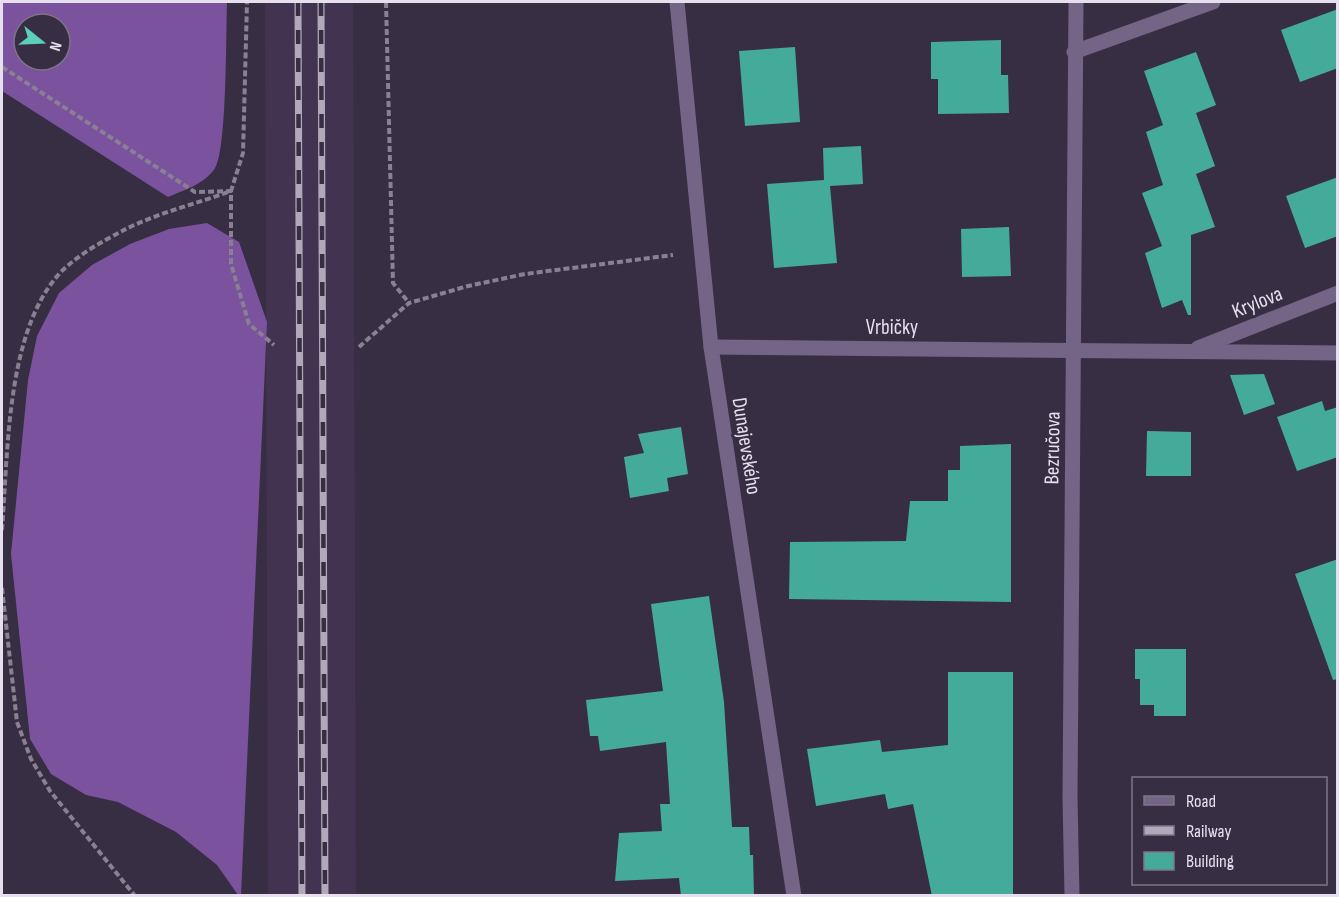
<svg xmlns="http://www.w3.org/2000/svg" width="1339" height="897" viewBox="0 0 1339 897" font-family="'Sofia Sans Condensed',sans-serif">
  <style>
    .built { fill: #423450 }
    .forest { fill: #7a529e; fill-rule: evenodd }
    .building { fill: #44ab9b }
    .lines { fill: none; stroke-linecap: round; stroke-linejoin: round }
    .path { stroke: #898193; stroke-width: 4; stroke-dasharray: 6 3; stroke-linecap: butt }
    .minor { stroke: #746486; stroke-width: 15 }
    .tertiary { stroke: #746486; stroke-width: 15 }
    .rail-casing { stroke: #b1a9ba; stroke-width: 7 }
    .rail { stroke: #382e43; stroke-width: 4.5; stroke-dasharray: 14; stroke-linecap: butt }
    .labels { text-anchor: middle; stroke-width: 6; stroke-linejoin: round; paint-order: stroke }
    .street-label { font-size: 21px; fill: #e6e0ee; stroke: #382e43 }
  </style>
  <rect width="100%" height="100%" fill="#382e43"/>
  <path class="built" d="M 265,2 L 353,2 L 356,895 L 268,895 Z"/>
  <g class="forest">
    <path d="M 2,2 L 227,2 C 226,31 227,150 215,168 C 205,184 184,190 168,197 L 2,91 ZM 24,24 L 60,24 L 60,60 L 24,60 Z"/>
    <path d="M 207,223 L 239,242 L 267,322 L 241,895 L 238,895 L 217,865 L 176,832 L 118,802 L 86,795 L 51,774 L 30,739 L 11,554 L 28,380 L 37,336 L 59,293 L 92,265 L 130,244 L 169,229 Z"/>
  </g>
  <g class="building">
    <path d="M 1338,9 L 1338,68 L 1300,82 L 1281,30 Z"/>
    <path d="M 1001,40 L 1001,75 L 1008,75 L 1009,113 L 938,114 L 938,79 L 931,79 L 931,42 Z"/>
    <path d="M 795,47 L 800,122 L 745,126 L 739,51 Z"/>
    <path d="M 1196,52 L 1216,105 L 1196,113 L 1215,166 L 1196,174 L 1215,227 L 1191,235 L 1191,315 L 1188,315 L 1182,300 L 1162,308 L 1145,253 L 1162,246 L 1142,193 L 1163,185 L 1146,132 L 1163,125 L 1144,71 Z"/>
    <path d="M 861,146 L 863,184 L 830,186 L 837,263 L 774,268 L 767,184 L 824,180 L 823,148 Z"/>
    <path d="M 1338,177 L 1338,236 L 1305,248 L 1286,196 Z"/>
    <path d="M 1009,227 L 1011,276 L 962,277 L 961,229 Z"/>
    <path d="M 1264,374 L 1275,404 L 1244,415 L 1230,375 Z"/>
    <path d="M 1322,401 L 1325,411 L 1338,407 L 1338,457 L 1297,471 L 1277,417 Z"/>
    <path d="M 681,427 L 688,474 L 667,478 L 669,491 L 630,498 L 624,457 L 644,453 L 638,434 Z"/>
    <path d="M 1147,431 L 1191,432 L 1191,476 L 1146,476 Z"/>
    <path d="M 1011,444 L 1011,602 L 789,599 L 790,542 L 906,541 L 910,501 L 948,501 L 948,470 L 960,470 L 960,446 Z"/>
    <path d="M 1338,559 L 1338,679 L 1333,680 L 1295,574 Z"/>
    <path d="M 709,596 L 724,702 L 732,827 L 749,827 L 750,855 L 753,855 L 754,896 L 681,896 L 679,878 L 615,881 L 619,833 L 662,831 L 660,804 L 670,804 L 666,742 L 600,751 L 598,736 L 590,736 L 586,700 L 663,691 L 651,604 Z"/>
    <path d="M 1135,649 L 1186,649 L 1186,716 L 1154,716 L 1154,705 L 1140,705 L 1140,679 L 1135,679 Z"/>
    <path d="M 948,672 L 1013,672 L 1013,896 L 932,896 L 913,804 L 888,809 L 885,794 L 816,806 L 807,749 L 880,740 L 882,752 L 948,745 Z"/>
  </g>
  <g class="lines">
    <g class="path">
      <path d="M 386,2 L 393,283 L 409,303"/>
      <path d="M 2,67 L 195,192 L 231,191 L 231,264 L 249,324 L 274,345"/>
      <path d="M 359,347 L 409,303 L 468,286 L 525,274 L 673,255"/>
      <path d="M 2,530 C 8,455 6,341 54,280 C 70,259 101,242 124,230 C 157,213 196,204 231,191 L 243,153 L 247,2"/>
      <path d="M 2,588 L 17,722 L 31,759 L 50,791 L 135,896"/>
    </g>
    <g class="minor">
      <path d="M 677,2 L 711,347 L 794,896"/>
      <path d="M 1074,52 L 1213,2"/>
      <path d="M 711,347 L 1338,353"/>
      <path d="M 1198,348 L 1338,293"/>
    </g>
    <path class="tertiary" d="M 1072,896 L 1070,798 L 1076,2"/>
    <defs>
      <g id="rail">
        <path d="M 298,2 L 302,896"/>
        <path d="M 321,2 L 325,896"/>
      </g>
    </defs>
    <use href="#rail" class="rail-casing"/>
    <use href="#rail" class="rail"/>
  </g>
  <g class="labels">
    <g class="street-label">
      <text transform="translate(1257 302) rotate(-22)" y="7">Krylova</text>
      <text x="892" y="334">Vrbičky</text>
      <text transform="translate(747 446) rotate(81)" y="7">Dunajevského</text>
      <text transform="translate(1052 448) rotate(-89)" y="7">Bezručova</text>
    </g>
  </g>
  <rect width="1339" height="897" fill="none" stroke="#e6e0ee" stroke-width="6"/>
  <rect x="1132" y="777" width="195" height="108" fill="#382e43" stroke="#7e7587" stroke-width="1.5"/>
  <rect x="1144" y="796" width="30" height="9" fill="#746486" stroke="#7e7587" stroke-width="1.5"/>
  <text x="1186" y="807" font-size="18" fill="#e6e0ee">Road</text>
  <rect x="1144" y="826" width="30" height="9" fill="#b1a9ba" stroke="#7e7587" stroke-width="1.5"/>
  <text x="1186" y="837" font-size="18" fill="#e6e0ee">Railway</text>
  <rect x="1144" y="852" width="30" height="18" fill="#44ab9b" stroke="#7e7587" stroke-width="1.5"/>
  <text x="1186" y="867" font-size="18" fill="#e6e0ee">Building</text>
  <g transform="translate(42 42) rotate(108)"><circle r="28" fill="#382e43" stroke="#7e7587" stroke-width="1.5"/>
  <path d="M0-4.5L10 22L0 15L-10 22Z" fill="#5bcebc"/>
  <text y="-9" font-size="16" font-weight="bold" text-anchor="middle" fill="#e6e0ee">N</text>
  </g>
</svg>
